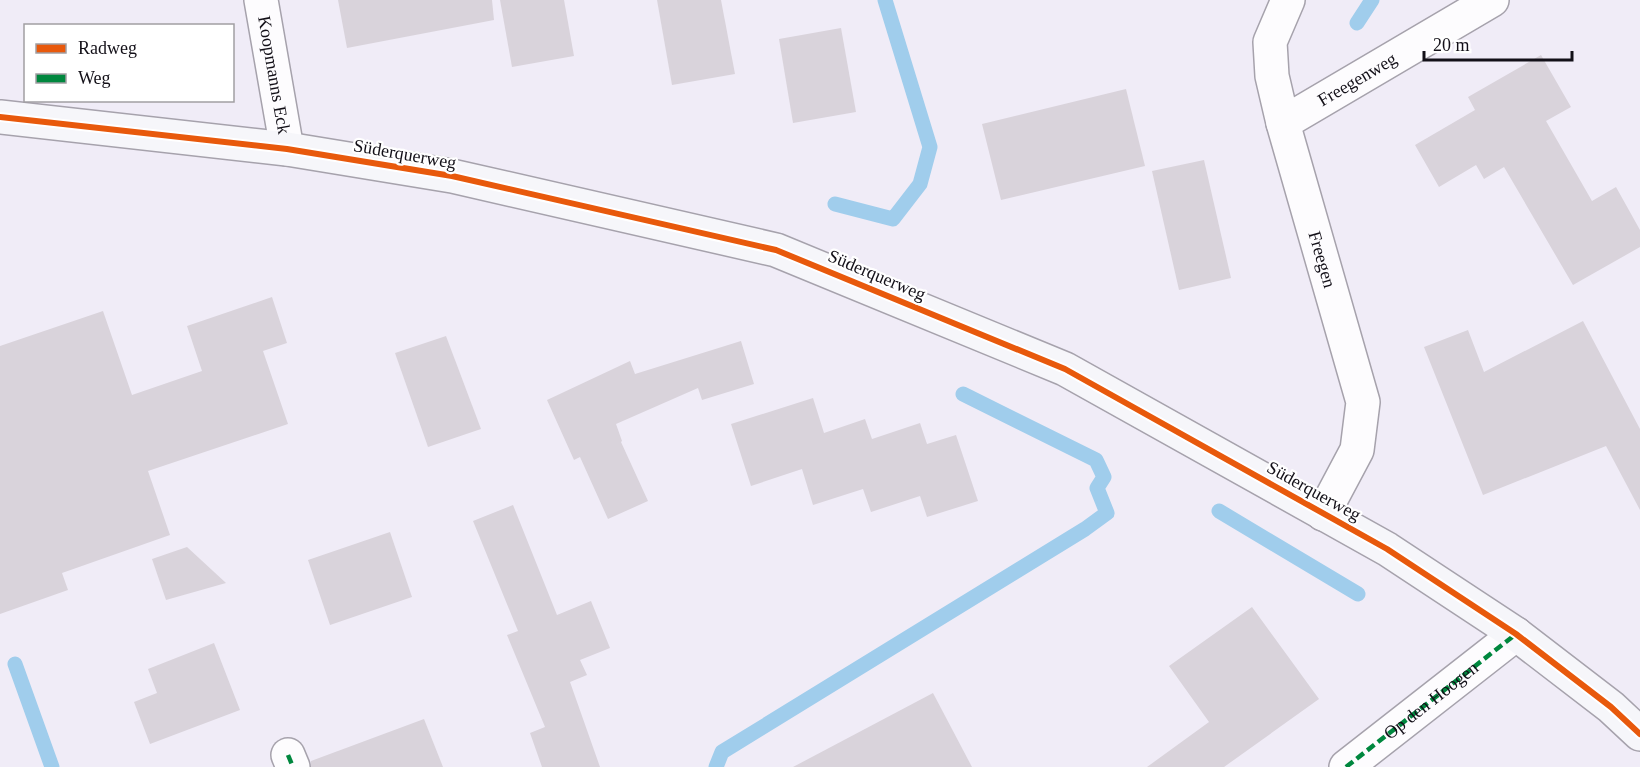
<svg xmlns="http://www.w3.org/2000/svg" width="1640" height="767" viewBox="0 0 1640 767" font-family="'Times New Roman',serif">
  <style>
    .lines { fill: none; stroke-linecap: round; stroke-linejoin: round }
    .stream { stroke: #a0cdec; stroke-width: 15 }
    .building { fill: #d9d3db }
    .street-casing { stroke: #a6a2ac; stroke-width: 36 }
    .secondary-casing { stroke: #a6a2ac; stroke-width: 36 }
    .street { stroke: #fdfcfe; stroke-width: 33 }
    .secondary { stroke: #f6f6fa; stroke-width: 33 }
    .quiet { stroke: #00873e; stroke-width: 4.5; stroke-dasharray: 9 4.5; stroke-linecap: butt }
    .cycleway-casing { stroke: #fff; stroke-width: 10 }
    .cycleway { stroke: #e8590c; stroke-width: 6 }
    .labels { text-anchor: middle; stroke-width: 4.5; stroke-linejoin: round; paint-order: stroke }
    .street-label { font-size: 18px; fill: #131018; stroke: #fff }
  </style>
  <rect width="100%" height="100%" fill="#f0ecf7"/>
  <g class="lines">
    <g class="stream">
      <path d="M 1357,23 L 1372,0"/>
      <path d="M 835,204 L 893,219 L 920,184 L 930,147 L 885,0"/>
      <path d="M 1219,511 L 1358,594"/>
      <path d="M 15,664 L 52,767"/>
      <path d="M 716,767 L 722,752 L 1085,529 L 1107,513 L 1097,488 L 1104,477 L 1096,460 L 963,394"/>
    </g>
  </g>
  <g class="building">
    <path d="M 338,0 L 492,0 L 494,20 L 347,48 Z"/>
    <path d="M 500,0 L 564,0 L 574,56 L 512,67 Z"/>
    <path d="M 657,0 L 721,0 L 735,74 L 672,85 Z"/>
    <path d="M 841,28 L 856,112 L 793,123 L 779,39 Z"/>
    <path d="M 1541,55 L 1571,107 L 1546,121 L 1592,201 L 1616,187 L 1640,230 L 1640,247 L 1573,285 L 1504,167 L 1484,179 L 1476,165 L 1439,187 L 1415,145 L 1475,110 L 1468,97 Z"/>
    <path d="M 1126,89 L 1145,166 L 1001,200 L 982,124 Z"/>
    <path d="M 1204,160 L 1231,278 L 1179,290 L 1152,171 Z"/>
    <path d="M 272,297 L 287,343 L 263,351 L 288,424 L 148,471 L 170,535 L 62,573 L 68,590 L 0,614 L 0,346 L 103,311 L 132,395 L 202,371 L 187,326 Z"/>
    <path d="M 1583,321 L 1640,429 L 1640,510 L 1606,446 L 1483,495 L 1424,347 L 1468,330 L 1484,372 Z"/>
    <path d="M 446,336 L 481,429 L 428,447 L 395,353 Z"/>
    <path d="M 741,341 L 754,384 L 702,400 L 698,388 L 616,424 L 622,441 L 621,442 L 648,501 L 608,519 L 580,457 L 574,460 L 547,400 L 630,361 L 635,374 Z"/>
    <path d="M 813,398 L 824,433 L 865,419 L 872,439 L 920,423 L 927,444 L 956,435 L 978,501 L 927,517 L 920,496 L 871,512 L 863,489 L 813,505 L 802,469 L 751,486 L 731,424 Z"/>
    <path d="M 513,505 L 557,615 L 591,601 L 610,648 L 580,660 L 587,675 L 570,682 L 600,767 L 542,767 L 530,733 L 545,727 L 507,635 L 518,631 L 473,521 Z"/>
    <path d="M 390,532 L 412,597 L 330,625 L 308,560 Z"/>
    <path d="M 187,547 L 226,583 L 166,600 L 152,559 Z"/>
    <path d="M 1252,607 L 1319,699 L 1224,767 L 1147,767 L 1209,722 L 1169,666 Z"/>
    <path d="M 214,643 L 240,710 L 150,744 L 134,702 L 157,693 L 148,669 Z"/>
    <path d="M 933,693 L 972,767 L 793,767 Z"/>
    <path d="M 424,719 L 443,767 L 311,767 L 311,761 Z"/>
  </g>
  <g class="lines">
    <defs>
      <g id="street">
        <path id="s1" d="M 261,0 L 287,149"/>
        <path id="s2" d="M 1288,0 L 1270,42 L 1272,76 L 1283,123 L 1363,402 L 1357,450 L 1323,514"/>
        <path id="s3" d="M 1283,123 L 1492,0"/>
        <path d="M 288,755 L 293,767"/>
        <path id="s4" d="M 1346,767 L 1516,634"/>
      </g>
      <path id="secondary" d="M 0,117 L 287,149 L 452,176 L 776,250 L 1065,369 L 1387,549 L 1516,634 L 1611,707 L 1640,734"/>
    </defs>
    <use href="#street" class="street-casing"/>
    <use href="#secondary" class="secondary-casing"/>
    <use href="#street" class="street"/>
    <use href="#secondary" class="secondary"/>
    <g class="quiet">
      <path d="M 288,755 L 293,767"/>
      <path d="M 1346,767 L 1516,634"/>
    </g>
    <defs>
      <path id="cycleway" d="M 0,117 L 287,149 L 452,176 L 776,250 L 1065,369 L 1387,549 L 1516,634 L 1611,707 L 1640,734"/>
    </defs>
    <use href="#cycleway" class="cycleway-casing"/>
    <use href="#cycleway" class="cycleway"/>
  </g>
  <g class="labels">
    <g class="street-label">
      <text dy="6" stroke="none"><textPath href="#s1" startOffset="76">Koopmanns Eck</textPath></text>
      <text dy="6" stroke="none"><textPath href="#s3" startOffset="86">Freegenweg</textPath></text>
      <text transform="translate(405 154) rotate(10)" y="6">Süderquerweg</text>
      <text dy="6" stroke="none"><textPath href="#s2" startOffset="270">Freegen</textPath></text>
      <text transform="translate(877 275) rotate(23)" y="6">Süderquerweg</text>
      <text transform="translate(1314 491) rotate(29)" y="6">Süderquerweg</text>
      <text dy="6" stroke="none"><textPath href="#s4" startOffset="108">Op den Hoogen</textPath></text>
    </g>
  </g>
  <rect x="24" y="24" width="210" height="78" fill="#ffffff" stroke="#a19fa3" stroke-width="1.5"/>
  <rect x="36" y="44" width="30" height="9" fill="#e8590c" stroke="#a19fa3" stroke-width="1.5"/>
  <text x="78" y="54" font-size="18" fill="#131018">Radweg</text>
  <rect x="36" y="74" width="30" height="9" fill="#00873e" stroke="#a19fa3" stroke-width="1.5"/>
  <text x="78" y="84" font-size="18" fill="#131018">Weg</text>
  <path d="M1424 51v9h148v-9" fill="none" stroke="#131018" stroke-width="3"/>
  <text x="1433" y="51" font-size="18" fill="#131018" stroke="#ffffff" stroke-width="4.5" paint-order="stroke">20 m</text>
</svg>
